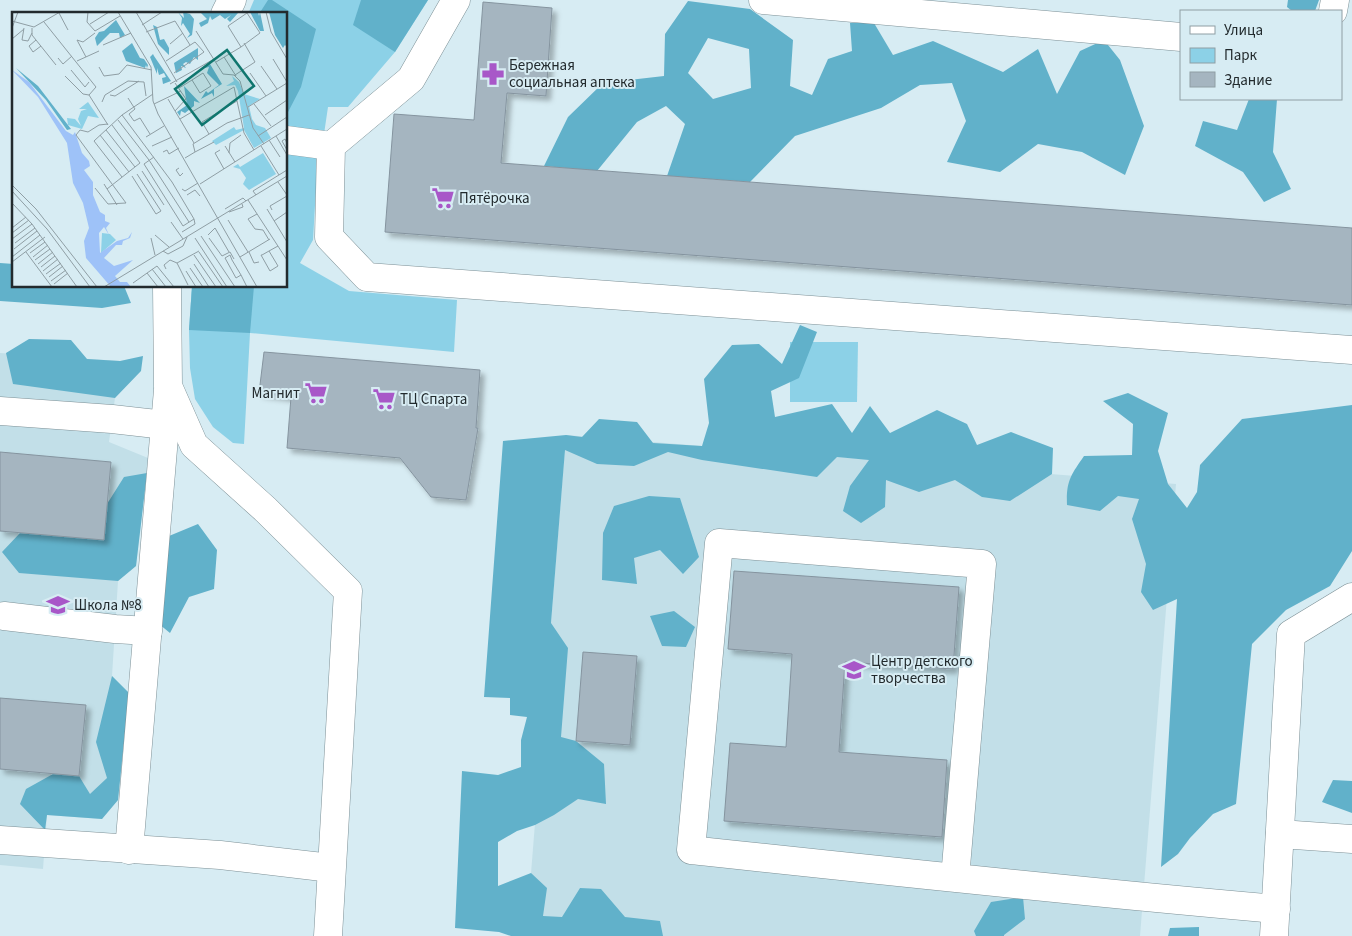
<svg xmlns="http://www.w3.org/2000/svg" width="1352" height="936" viewBox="0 0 1352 936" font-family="'Source Sans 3',sans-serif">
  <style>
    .built { fill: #c2dfe8 }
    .green { fill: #8cd1e7 }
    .forest { fill: #61b1ca; fill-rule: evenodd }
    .building { fill: #a5b5c0; stroke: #85949f; filter: url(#shadow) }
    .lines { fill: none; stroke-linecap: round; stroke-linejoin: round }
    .minor-casing { stroke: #7d9096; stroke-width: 29 }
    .minor { stroke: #fff; stroke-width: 28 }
    .labels { text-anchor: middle; stroke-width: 4; stroke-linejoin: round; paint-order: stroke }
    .poi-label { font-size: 15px; fill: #222a2d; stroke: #d7ecf3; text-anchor: start }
    .inset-road { fill: none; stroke: #8f9ea4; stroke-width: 1 }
    .view { fill: #0f766e; fill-opacity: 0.15; stroke: #0f766e; stroke-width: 2.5 }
    .inset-edge { fill: none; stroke: #222a2d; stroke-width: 2.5 }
  </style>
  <defs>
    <filter id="shadow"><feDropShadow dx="4.5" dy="4.5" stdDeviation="2.5" flood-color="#0004"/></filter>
  </defs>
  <rect width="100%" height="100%" fill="#d7ecf3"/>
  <g class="built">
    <path d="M 0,353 L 120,361 L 109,442 L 148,458 L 136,566 L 118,581 L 112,676 L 129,693 L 118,800 L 102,819 L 47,815 L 43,869 L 0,865 Z"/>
    <path d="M 566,435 L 1176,484 L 1140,936 L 526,936 Z"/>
  </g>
  <g class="green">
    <path d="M 254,0 L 428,0 L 395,52 L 348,107 L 328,107 L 316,188 L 313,240 L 300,263 L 349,291 L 457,300 L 454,352 L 250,333 L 244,444 L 233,443 L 213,427 L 195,399 L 190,368 L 189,330 L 192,286 L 286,286 L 286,14 L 248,14 Z"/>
    <path d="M 790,342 L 858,342 L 857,402 L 790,402 Z"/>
  </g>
  <g class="forest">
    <path d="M 268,0 L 272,0 L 316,29 L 301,87 L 286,116 L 286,14 L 259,14 Z"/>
    <path d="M 361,0 L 428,0 L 395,52 L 353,25 Z"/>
    <path d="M 1288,0 L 1319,0 L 1315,11 L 1292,11 L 1287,7 Z"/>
    <path d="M 688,1 L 750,9 L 793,40 L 790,86 L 812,95 L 828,59 L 852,51 L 850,23 L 874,23 L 893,55 L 933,41 L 1003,72 L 1038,49 L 1057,94 L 1080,51 L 1104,40 L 1120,60 L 1144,126 L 1125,175 L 1082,152 L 1038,144 L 1000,172 L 947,162 L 966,121 L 952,83 L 920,85 L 881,108 L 795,136 L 750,182 L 667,176 L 685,124 L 666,106 L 637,122 L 597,171 L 544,166 L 568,117 L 603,83 L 664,76 L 665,34 ZM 708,38 L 749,49 L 751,88 L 713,99 L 688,73 Z"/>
    <path d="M 1249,99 L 1277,99 L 1273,152 L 1291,189 L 1264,202 L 1243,172 L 1195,146 L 1203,121 L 1237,130 Z"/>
    <path d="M 0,263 L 14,264 L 14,286 L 124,286 L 131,303 L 102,308 L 0,301 Z"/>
    <path d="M 192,286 L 254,286 L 250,333 L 189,330 Z"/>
    <path d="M 800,325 L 817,332 L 799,378 L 771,391 L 775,417 L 832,404 L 852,433 L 870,406 L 890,433 L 937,410 L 967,424 L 977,445 L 1011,432 L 1053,448 L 1052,474 L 1010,501 L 982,497 L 955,480 L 919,492 L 886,480 L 885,507 L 861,523 L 843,511 L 850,486 L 869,460 L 837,457 L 817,477 L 702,460 L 668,452 L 634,466 L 597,464 L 565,450 L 551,623 L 568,648 L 561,737 L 576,741 L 604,764 L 606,804 L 578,799 L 554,815 L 535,825 L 517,831 L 498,842 L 498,886 L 531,873 L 547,888 L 543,916 L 562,917 L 580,888 L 601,889 L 625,917 L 660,921 L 663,936 L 511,936 L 499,932 L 455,928 L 462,771 L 498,775 L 521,767 L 521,740 L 527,717 L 510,715 L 510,698 L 484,697 L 503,441 L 566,435 L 582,437 L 599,419 L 637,422 L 653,443 L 702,446 L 709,423 L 704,379 L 732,345 L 759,344 L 782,364 Z"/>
    <path d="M 29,339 L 71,340 L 87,359 L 120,361 L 143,356 L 141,371 L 115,398 L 13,384 L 6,353 Z"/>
    <path d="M 1128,393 L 1168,413 L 1158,451 L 1168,484 L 1187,508 L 1197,492 L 1200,465 L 1242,419 L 1352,405 L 1352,551 L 1330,586 L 1286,610 L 1252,644 L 1236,804 L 1213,814 L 1190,838 L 1178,854 L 1161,867 L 1177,599 L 1153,610 L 1141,592 L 1146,564 L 1132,519 L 1139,499 L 1118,496 L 1100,511 L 1067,505 C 1066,481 1071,475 1084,456 L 1132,455 L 1133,424 L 1103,401 Z"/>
    <path d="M 147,473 L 136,566 L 118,581 L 19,573 L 2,552 L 20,533 L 104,540 L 107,504 L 124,477 Z"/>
    <path d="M 649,496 L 680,498 L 699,557 L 683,574 L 660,550 L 634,558 L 637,584 L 602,580 L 603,533 L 614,506 Z"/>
    <path d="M 198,524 L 217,550 L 214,589 L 189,597 L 170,633 L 159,624 L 169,536 Z"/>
    <path d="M 674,611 L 695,627 L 686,647 L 662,646 L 650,616 Z"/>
    <path d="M 112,676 L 129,693 L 118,800 L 102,819 L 47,815 L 45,830 L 20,804 L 26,789 L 53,774 L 79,776 L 90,794 L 107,778 L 96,742 Z"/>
    <path d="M 1333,780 L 1352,781 L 1352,813 L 1322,802 Z"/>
    <path d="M 1023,897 L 1025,919 L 1004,935 L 1004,936 L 976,936 L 974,931 L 991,902 Z"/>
    <path d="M 1199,927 L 1199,936 L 1168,936 L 1170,928 Z"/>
  </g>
  <g class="building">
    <path d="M 483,2 L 552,8 L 546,96 L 507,93 L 501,163 L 1352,228 L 1352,305 L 385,232 L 394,114 L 474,120 Z"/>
    <path d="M 264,352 L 480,370 L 476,428 L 478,428 L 466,500 L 431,497 L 400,458 L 287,448 L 291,397 L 259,393 Z"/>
    <path d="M 0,452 L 111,462 L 104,540 L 0,531 Z"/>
    <path d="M 734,571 L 959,587 L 953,669 L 845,662 L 839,752 L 947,760 L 942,837 L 724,821 L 730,743 L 786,747 L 792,654 L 728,649 Z"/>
    <path d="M 583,652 L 637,656 L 630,745 L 576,741 Z"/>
    <path d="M 0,698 L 86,705 L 79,776 L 0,769 Z"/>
  </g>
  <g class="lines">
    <defs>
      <g id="minor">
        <path d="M 456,0 L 411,79 L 331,146 L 329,237 L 367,277 L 1352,350"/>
        <path d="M 763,0 L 1181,37"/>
        <path d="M 1333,11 L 1335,0"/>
        <path d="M 225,14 L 232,0"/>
        <path d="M 286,140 L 331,146"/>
        <path d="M 167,286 L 168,386 L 194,445 L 266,510 L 348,591 L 328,936"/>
        <path d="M 0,411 L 112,419 L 165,425"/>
        <path d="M 4,616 L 115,629 L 148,631"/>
        <path d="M 1280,834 L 1352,839"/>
        <path d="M 0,840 L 220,855 L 331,868"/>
        <path d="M 129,850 L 168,390"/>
        <path d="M 955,878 L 982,564 L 719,543 L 691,850 C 886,871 1080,892 1276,909"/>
        <path d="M 1274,936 L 1291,634 L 1352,597"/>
      </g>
    </defs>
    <use href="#minor" class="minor-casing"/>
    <use href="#minor" class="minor"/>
  </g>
  <defs>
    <symbol id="pharmacy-bare" viewBox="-9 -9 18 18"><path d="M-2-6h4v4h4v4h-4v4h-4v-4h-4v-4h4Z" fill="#a857c8" stroke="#d7ecf3" stroke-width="2.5" paint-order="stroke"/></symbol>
    <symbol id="supermarket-bare" viewBox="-9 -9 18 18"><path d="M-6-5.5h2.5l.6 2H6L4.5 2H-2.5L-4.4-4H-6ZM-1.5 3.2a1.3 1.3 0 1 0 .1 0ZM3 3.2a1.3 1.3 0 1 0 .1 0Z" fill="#a857c8" stroke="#d7ecf3" stroke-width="2.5" paint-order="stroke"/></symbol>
    <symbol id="school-bare" viewBox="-9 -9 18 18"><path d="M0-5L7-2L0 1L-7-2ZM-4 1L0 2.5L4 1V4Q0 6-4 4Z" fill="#a857c8" stroke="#d7ecf3" stroke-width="2.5" paint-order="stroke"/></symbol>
  </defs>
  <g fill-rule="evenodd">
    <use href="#pharmacy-bare" x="477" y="58" width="32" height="32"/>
    <use href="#supermarket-bare" x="427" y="182" width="32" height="32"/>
    <use href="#supermarket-bare" x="300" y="377" width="32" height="32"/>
    <use href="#supermarket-bare" x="368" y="383" width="32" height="32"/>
    <use href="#school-bare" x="42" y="589" width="32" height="32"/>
    <use href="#school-bare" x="838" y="654" width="32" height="32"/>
  </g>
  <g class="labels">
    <g class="poi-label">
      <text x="509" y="70">Бережная<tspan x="509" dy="17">социальная аптека</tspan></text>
      <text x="459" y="203">Пятёрочка</text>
      <text x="300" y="398" text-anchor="end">Магнит</text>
      <text x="400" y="404">ТЦ Спарта</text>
      <text x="74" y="610">Школа №8</text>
      <text x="871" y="666">Центр детского<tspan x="871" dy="17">творчества</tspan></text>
    </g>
  </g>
  <g transform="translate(12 12)">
    <rect width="275" height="275" fill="#d7ecf3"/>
    <path d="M 220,64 L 227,70 L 232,82 L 248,87 L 237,94 L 240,107 L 244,113 L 253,116 L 259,126 L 242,136 L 232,118 L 204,133 L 200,129 L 222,115 L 224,118 L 232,116 L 226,79 L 223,73 L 214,74 L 222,69 ZM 76,90 L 87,106 L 76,104 L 70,117 L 56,113 L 55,106 L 63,107 L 69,114 L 66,107 L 69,99 L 75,97 L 67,97 ZM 251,141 L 264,162 L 237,178 L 231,172 L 234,166 L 228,157 L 221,155 L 226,152 L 228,155 ZM 90,221 L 98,222 L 104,228 L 89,241 Z" fill="#8cd1e7"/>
    <path d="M 166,0 L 172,6 L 171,0 L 178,2 L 182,7 L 180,23 L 175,26 L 178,22 L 171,11 L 169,14 L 170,6 ZM 188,0 L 226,0 L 226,1 L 218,10 L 215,7 L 219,3 L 213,7 L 208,3 L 200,8 L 198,4 L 196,11 L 189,15 L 187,11 L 195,7 ZM 238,0 L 246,0 L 247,4 L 248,0 L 252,19 L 248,19 ZM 257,0 L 275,0 L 275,35 L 273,33 L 271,36 L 263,23 ZM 104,8 L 113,23 L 108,26 L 107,21 L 98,21 L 85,34 L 83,26 L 87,20 L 92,19 ZM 141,13 L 145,15 L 148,28 L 152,27 L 157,36 L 157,43 L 146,32 ZM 120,31 L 128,46 L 132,47 L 136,53 L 135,56 L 134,53 L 133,56 L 114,49 L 110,39 ZM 186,36 L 186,48 L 182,45 L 178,52 L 174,50 L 171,52 L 174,56 L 169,54 L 170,58 L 164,61 L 162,51 ZM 141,42 L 142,44 L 159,69 L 151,72 L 150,66 L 154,65 L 152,61 L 147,63 L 145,56 L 145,62 L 138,45 ZM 198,52 L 210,72 L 202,77 L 202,85 L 200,81 L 189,87 L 194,79 L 196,81 L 207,73 L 195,61 L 197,55 L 189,57 ZM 4,56 L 26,74 L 59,117 L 55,118 L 34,88 ZM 172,74 L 188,91 L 182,89 L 182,94 L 173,101 L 169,99 L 168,104 L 165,100 L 175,93 Z" fill="#61b1ca"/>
    <path d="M 0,58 L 17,70 L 54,119 L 61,123 L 63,120 L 70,141 L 77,149 L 78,154 L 72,158 L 81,170 L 81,183 L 88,200 L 93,203 L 93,209 L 98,211 L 94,216 L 97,223 L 92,215 L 87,221 L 88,241 L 105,229 L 116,226 L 120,220 L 118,226 L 111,229 L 110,233 L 104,233 L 92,246 L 102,254 L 121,248 L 103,264 L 108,270 L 115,270 L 119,275 L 99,275 L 74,246 L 72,229 L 77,216 L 71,191 L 61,171 L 55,131 L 26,85 Z" fill="#9ec2f8"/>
    <path class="inset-road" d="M 76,0 L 75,10 L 83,19 L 108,4M 106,0 L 139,55 L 141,89 L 146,102 L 245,275M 124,0 L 165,70M 254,0 L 259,20 L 275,47M 47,1 L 56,18M 0,9 L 22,15 L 48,0M 32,10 L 84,75 L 77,83M 78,12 L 97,0M 130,13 L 150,0M 0,16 L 6,0M 12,16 L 10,28 L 16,29 L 20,21M 20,16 L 20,23 L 44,53M 184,19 L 211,62 L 222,63 L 228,69 L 241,116 L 252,132M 134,20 L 163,9 L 178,33M 0,27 L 12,17M 24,28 L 17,34 L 21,40 L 29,34M 65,28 L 71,30 L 83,21M 65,28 L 74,45M 158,32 L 171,21M 91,33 L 119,21M 212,45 L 224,64M 46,46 L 51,52 L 60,44M 261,47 L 275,70M 65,49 L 87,39M 154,49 L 183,30 L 192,40 L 162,61M 204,50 L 229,35 L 248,21 L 235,1 L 216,14 L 229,35M 249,54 L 265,77M 87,55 L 92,64 L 107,62 L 115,53 L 140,58M 59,58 L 73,75 L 77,70M 238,61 L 254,84M 223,63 L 243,50 L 232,31M 53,64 L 71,82 L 77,83 L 96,113M 158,72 L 202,47M 167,76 L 172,73 L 180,68 L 191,61 L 199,74 L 188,81 L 180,68M 98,83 L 103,84 L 127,69M 116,86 L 123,97 L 117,102 L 122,109 L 128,106 L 138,122M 156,87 L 182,131M 90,90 L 93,83 L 116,69 L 132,70 L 134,84M 142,92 L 169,79M 242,92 L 259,114M 236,95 L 275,71M 163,99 L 174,87 L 163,71M 110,103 L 160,170 L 182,207M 253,103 L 275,88M 168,107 L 222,75 L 232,121 L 242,138M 106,108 L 137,148 L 177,210M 94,118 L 123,155M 197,122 L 190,110 L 225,89M 88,123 L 117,160M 246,124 L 275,105M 264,124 L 275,143M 134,125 L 152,114M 257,128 L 268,145M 275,131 L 273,127 L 270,129 L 275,138M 140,134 L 160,125M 213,134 L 223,150M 249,134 L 267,163M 208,138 L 203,141 L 212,157M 151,140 L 155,138 L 157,142 L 167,136M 183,140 L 202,130M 217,141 L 218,131 L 229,123M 142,145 L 132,152 L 171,214 L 182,207 L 183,212 L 170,220M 173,146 L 183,140 L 181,132 L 215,111 L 237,103M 167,156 L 164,158 L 168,164 L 171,161M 130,159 L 152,193M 120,164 L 144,202 L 149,199 L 125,162M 110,165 L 82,129 L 110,103 L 141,82M 266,170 L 275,183M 92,172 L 105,193M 188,172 L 275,117M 0,173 L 24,197 L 85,275M 83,176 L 96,192 L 114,191 L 64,123 L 68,118 L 76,120 L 87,113 L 96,112M 95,177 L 128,151 L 100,113M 170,177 L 173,179 L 186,171M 0,179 L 35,217 L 78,275M 175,183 L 183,178 L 188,184M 244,183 L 241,179 L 275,158M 236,188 L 275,248M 0,191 L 20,212 L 65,275M 213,197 L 231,186 L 234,189M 255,197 L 275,230M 260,198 L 258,194 L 275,184M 217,200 L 231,195 L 230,192M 245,202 L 236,207 L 243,217 L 251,218 L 257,228M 216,208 L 236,240M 262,209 L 275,200M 159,210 L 171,227M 0,216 L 14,205M 0,221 L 17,208M 143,223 L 157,235M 196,223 L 203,216 L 217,240M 189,224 L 223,275M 139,226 L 143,243M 183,226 L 215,275M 197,226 L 210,244 L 218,240 L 222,247M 0,227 L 20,212M 3,231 L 23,216M 2,237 L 25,219M 151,239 L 156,242 L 171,234 L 175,225M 257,239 L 266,254 L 258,259 L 249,243 L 250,243 L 257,239 L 266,234M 14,240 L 40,275M 187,240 L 211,275M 237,240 L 242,251 L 247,250M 18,241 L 33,230M 182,243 L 204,275M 0,245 L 28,223M 21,245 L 36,233M 228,245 L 258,227M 23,248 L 38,237M 0,250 L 33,225M 165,251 L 187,239M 26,252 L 41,240M 182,252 L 197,275M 145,254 L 162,275M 29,255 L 43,244M 178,256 L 191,275M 140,257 L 154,275M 154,257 L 152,253 L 158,248 L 165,251 L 176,273M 31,259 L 46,247M 174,259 L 184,275M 135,261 L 146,275M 34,262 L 49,251M 229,263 L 224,266 L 213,246 L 218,243 L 220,248 L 229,263 L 235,275M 37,265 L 51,254M 39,269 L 54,258M 121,271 L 145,254M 42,272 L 56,261M 92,275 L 275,164"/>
    <path class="view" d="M 215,38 L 242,74 L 190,113 L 163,77 Z"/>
    <rect width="275" height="275" class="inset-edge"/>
  </g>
  <rect x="1180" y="10" width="162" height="90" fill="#d7ecf3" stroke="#8f9ea4"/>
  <rect x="1190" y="26" width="25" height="8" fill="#ffffff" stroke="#8f9ea4"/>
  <text x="1224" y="35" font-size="15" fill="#222a2d">Улица</text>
  <rect x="1190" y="48" width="25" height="15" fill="#8cd1e7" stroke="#8f9ea4"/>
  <text x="1224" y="60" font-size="15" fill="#222a2d">Парк</text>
  <rect x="1190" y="72" width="25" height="15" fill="#a5b5c0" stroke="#8f9ea4"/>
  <text x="1224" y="85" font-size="15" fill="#222a2d">Здание</text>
</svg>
